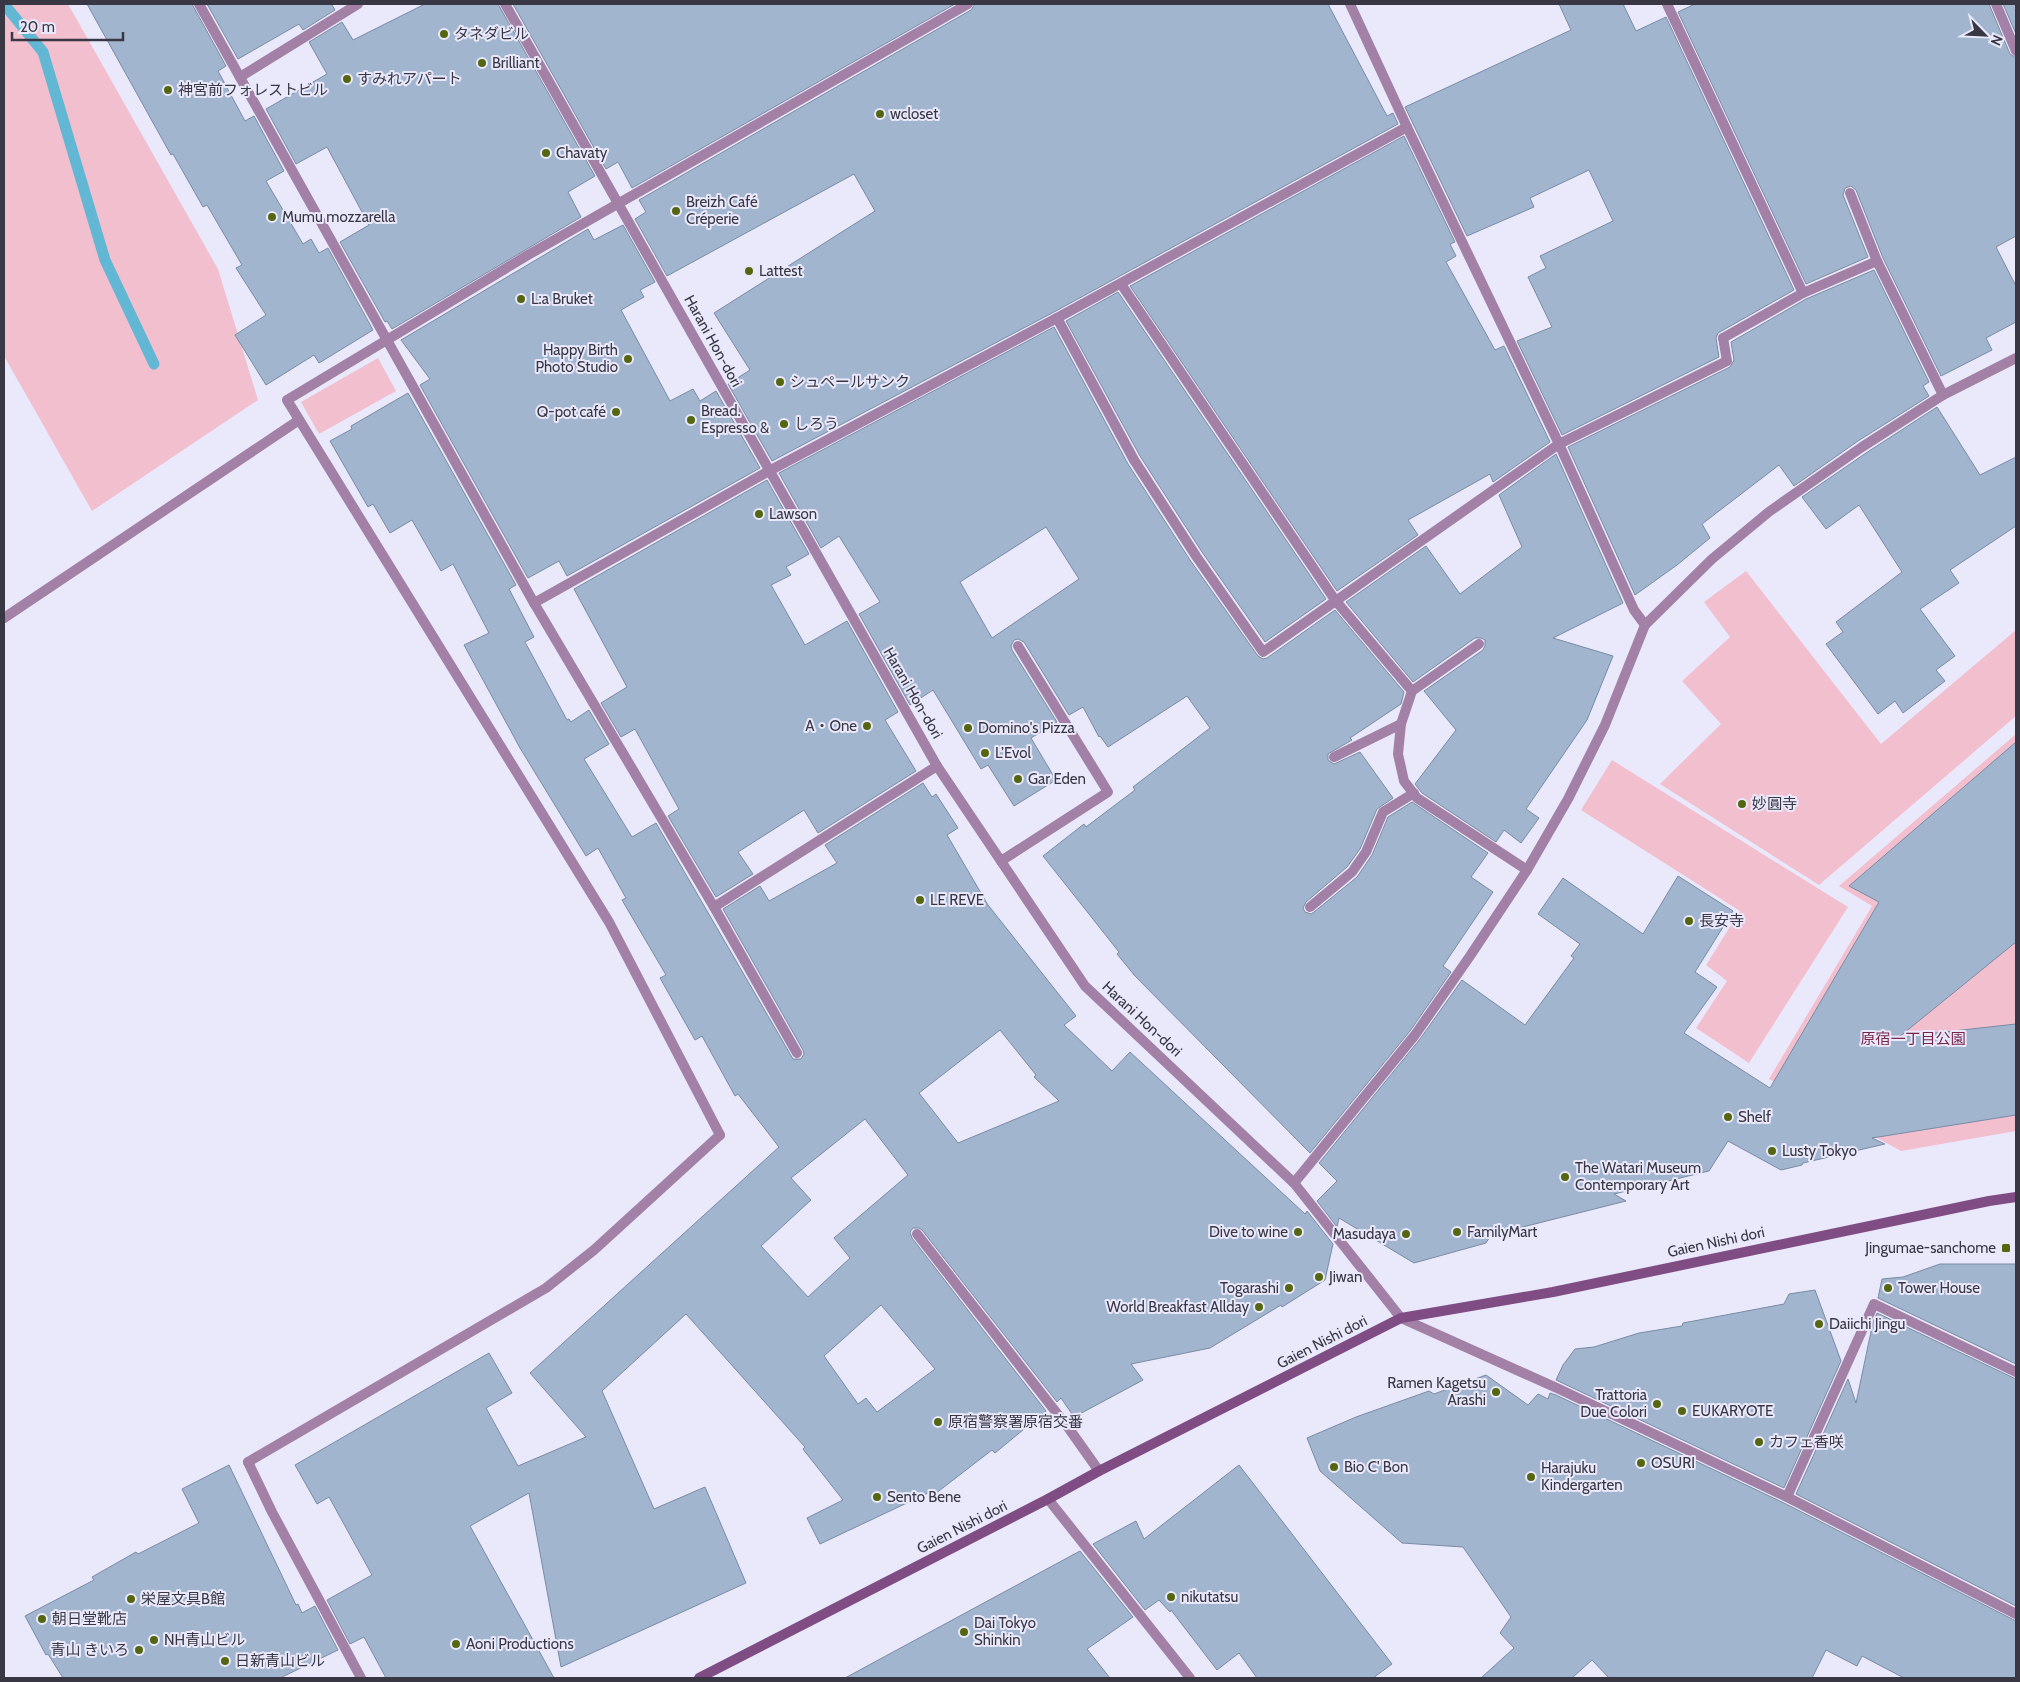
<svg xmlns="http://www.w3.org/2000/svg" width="2020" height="1682" viewBox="0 0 2020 1682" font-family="Cabin,'Noto Sans JP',sans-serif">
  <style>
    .green { fill: #f2bfcf }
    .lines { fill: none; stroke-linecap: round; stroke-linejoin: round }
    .stream { stroke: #62b7d4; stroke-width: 11 }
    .building { fill: #a2b5cf; stroke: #798ba4; fill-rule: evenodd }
    .service { stroke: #a381a7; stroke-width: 10 }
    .minor { stroke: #a381a7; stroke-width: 10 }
    .secondary { stroke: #7f4d84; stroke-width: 10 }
    .poi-dot { fill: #54660f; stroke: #eae9fc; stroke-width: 2 }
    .labels { text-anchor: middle; stroke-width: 4; stroke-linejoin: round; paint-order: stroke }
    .poi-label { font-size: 15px; fill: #383743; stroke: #eae9fc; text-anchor: start }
    .street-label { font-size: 15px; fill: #383743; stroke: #eae9fc }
    .park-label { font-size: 15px; fill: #782449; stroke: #eae9fc }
  </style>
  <rect width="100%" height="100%" fill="#eae9fc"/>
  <g class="green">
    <path d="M 4,4 L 68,4 L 218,269 L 258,400 L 92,511 L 4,356 Z"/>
    <path d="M 378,358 L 396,391 L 319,434 L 301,402 Z"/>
    <path d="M 1746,571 L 1881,744 L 2016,630 L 2016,716 L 1819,885 L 1660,784 L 1721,724 L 1682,681 L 1730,637 L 1704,602 Z"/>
    <path d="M 2016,734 L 2016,1131 L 1901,1151 L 1769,1079 L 1872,906 L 1839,886 Z"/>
    <path d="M 1612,760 L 1848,907 L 1749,1063 L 1696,1028 L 1727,981 L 1706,965 L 1740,911 L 1581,810 Z"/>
  </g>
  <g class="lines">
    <path class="stream" d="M 4,4 L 43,52 L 105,260 L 154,364"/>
  </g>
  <g class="building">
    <path d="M 87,4 L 192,4 L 226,66 L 218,71 L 245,121 L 254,116 L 284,171 L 266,181 L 303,244 L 311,239 L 319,253 L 328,248 L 373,330 L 319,363 L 314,355 L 266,385 L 235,335 L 266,315 L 236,268 L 242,265 L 207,205 L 203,207 L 173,154 L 171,155 Z"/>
    <path d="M 207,4 L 334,4 L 332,5 L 335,10 L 303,30 L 299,24 L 238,59 Z"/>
    <path d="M 425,4 L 498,4 L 595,176 L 568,192 L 581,217 L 392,329 L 387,321 L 385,322 L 340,242 L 369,225 L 327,147 L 296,164 L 266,109 L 327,74 L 309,42 L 342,22 L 353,40 Z"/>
    <path d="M 513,4 L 955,4 L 632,188 L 618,162 L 606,169 Z"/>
    <path d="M 975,4 L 1328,4 L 1387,116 L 1393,113 L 1398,124 L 1054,312 L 772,461 L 728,384 L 750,370 L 714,313 L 875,211 L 854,174 L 667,276 L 635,219 L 646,212 L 639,200 L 971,10 Z"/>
    <path d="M 1559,4 L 1623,4 L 1636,31 L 1666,17 L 1794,290 L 1718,333 L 1716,338 L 1719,357 L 1562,435 L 1517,341 L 1552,327 L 1528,277 L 1546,268 L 1540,256 L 1613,221 L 1589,170 L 1530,198 L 1534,207 L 1467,236 L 1405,107 L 1571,30 Z"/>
    <path d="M 1695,4 L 1989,4 L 2010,54 L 2016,58 L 2016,236 L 1996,247 L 2016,286 L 2016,322 L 1986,338 L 1992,350 L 1941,376 L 1883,258 L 1856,190 L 1851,186 L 1845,188 L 1843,195 L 1868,257 L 1806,284 L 1678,12 Z"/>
    <path d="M 2003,4 L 2016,4 L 2016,34 Z"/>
    <path d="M 1404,136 L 1455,242 L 1450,244 L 1456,256 L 1446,262 L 1495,350 L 1504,346 L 1550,442 L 1493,482 L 1490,474 L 1408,520 L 1418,535 L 1337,591 L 1130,286 Z"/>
    <path d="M 623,225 L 655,282 L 640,290 L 644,297 L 621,310 L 670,401 L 693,389 L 700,401 L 716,391 L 760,468 L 567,576 L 559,561 L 528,578 L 420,385 L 430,379 L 401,340 L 588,229 L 594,240 Z"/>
    <path d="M 1874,270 L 1929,382 L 1923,386 L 1929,396 L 1858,441 L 1794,486 L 1779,465 L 1702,524 L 1710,538 L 1677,565 L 1635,595 L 1568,447 L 1730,367 L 1734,360 L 1731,342 L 1806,299 Z"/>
    <path d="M 1118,292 L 1326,599 L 1265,642 L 1202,552 L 1140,456 L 1066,321 Z"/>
    <path d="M 1054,327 L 1128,464 L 1190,560 L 1258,656 L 1263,659 L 1267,658 L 1335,610 L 1404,692 L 1401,704 L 1350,738 L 1352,740 L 1328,754 L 1328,760 L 1334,764 L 1360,752 L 1393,798 L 1377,809 L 1360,849 L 1347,867 L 1306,902 L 1303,908 L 1305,912 L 1311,914 L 1314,912 L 1357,877 L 1372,855 L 1388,817 L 1412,802 L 1488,853 L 1471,877 L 1493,892 L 1443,966 L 1451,972 L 1410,1031 L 1310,1153 L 1135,976 L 1117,954 L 1119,952 L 1043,856 L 1084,824 L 1086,827 L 1135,790 L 1133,787 L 1210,728 L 1187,696 L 1108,747 L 1100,736 L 1099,737 L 1083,707 L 1069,715 L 1024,642 L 1018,639 L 1014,640 L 1011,646 L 1012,650 L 1057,722 L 1031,738 L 1056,780 L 1014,806 L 988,765 L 981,769 L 933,690 L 910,705 L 859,614 L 880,602 L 839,536 L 821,548 L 779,473 ZM 1046,527 L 1079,579 L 992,638 L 960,582 Z"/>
    <path d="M 408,393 L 516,585 L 509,589 L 534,637 L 525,642 L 567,720 L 569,719 L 571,722 L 589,710 L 609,744 L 584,759 L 632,837 L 656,823 L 793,1059 L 801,1059 L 804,1054 L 803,1050 L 723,909 L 760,886 L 769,901 L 837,863 L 825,845 L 923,783 L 932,797 L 936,794 L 958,828 L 947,835 L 988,905 L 1076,1016 L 1064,1025 L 1112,1071 L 1130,1052 L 1305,1214 L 1307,1211 L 1333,1244 L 1325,1280 L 1282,1307 L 1281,1305 L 1210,1348 L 1131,1364 L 1143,1380 L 1074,1417 L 1061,1398 L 1057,1402 L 922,1230 L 919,1228 L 913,1228 L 910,1232 L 912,1238 L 1046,1411 L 995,1453 L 992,1450 L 931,1497 L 928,1493 L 820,1544 L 807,1518 L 843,1500 L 803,1449 L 805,1447 L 686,1314 L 602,1391 L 654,1509 L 705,1487 L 746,1583 L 561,1667 L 529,1493 L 470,1526 L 554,1678 L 386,1678 L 364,1637 L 350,1644 L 327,1600 L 372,1575 L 329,1497 L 317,1504 L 295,1465 L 489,1353 L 512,1393 L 486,1408 L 518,1466 L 586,1437 L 530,1373 L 779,1147 L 738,1094 L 735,1096 L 702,1036 L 695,1040 L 660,978 L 666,975 L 622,900 L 626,898 L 598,848 L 586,856 L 520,748 L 464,645 L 489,633 L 453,564 L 441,571 L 412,520 L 390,533 L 373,504 L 368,507 L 330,441 L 352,429 L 351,426 ZM 1000,1030 L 1036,1075 L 1034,1077 L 1059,1101 L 958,1143 L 919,1093 ZM 865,1119 L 908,1175 L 834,1238 L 850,1258 L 808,1297 L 761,1246 L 811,1200 L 791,1178 ZM 881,1305 L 935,1369 L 877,1412 L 866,1398 L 858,1404 L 824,1356 Z"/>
    <path d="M 1937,407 L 1980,475 L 2016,457 L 2016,526 L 1950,570 L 1959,583 L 1920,609 L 1955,656 L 1936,670 L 1945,681 L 1903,713 L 1895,701 L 1878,714 L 1826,644 L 1843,632 L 1836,622 L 1902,572 L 1859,505 L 1826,529 L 1802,497 L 1866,453 Z"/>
    <path d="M 1556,454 L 1623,603 L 1553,638 L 1613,656 L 1587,720 L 1526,809 L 1539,818 L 1521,843 L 1504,830 L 1496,842 L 1422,793 L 1415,784 L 1456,730 L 1424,691 L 1483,650 L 1485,646 L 1485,640 L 1481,638 L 1475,638 L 1413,682 L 1346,602 L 1426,546 L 1460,594 L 1522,547 L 1499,495 Z"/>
    <path d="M 767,480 L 809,554 L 786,567 L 791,575 L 771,585 L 805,645 L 847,621 L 898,712 L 885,720 L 916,771 L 818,833 L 804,810 L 738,852 L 753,874 L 716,897 L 668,816 L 679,809 L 635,729 L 621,737 L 601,703 L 627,687 L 574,589 Z"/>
    <path d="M 2016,742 L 2016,942 L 1899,1037 L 2016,1024 L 2016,1115 L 1872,1138 L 1885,1144 L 1803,1163 L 1802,1165 L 1781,1170 L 1728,1141 L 1709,1171 L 1614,1194 L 1626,1201 L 1491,1235 L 1486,1243 L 1414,1263 L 1339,1218 L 1337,1227 L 1317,1201 L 1337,1181 L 1319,1163 L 1420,1039 L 1462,980 L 1525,1025 L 1574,958 L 1571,956 L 1580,944 L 1538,914 L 1563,878 L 1643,934 L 1678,876 L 1733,911 L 1695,972 L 1717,987 L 1684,1033 L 1770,1088 L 1879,902 L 1849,886 Z"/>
    <path d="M 1940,1264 L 2016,1264 L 2016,1364 L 1878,1298 L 1882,1279 L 1903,1277 Z"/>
    <path d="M 1815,1290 L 1841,1361 L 1784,1488 L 1556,1380 L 1563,1365 L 1575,1349 L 1594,1347 L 1639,1333 L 1682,1326 L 1683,1323 L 1784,1304 L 1789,1294 Z"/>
    <path d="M 1877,1313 L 2016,1379 L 2016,1606 L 1796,1494 L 1848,1379 L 1856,1403 L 1873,1322 Z"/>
    <path d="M 1486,1375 L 1528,1405 L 1538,1394 L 1548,1399 L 1550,1393 L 1556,1395 L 1784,1503 L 2016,1621 L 2016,1678 L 1904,1678 L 1862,1656 L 1857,1666 L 1826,1650 L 1812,1678 L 1609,1678 L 1592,1660 L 1572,1678 L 1481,1678 L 1514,1648 L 1500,1633 L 1511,1617 L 1463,1547 L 1402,1543 L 1320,1471 L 1307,1438 L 1356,1417 L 1429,1391 L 1434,1394 Z"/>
    <path d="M 229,1465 L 296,1605 L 298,1604 L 302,1613 L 315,1606 L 338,1650 L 280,1678 L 63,1678 L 48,1654 L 46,1655 L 25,1616 L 94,1580 L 92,1577 L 136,1552 L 138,1554 L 199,1523 L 182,1489 Z"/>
    <path d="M 1239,1465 L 1392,1664 L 1373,1678 L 1257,1678 L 1239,1653 L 1217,1670 L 1171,1610 L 1170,1612 L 1159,1600 L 1145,1610 L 1093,1544 L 1136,1521 L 1144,1539 Z"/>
    <path d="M 1080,1551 L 1133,1617 L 1087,1649 L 1110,1678 L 845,1678 Z"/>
  </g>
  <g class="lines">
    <g class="service">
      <path d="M 199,4 L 534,603 L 714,907 L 797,1053"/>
      <path d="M 1996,4 L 2016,51"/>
      <path d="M 1850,193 L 1877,261"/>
      <path d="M 1121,284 L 1335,600 L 1412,691 L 1401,724 L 1398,754 L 1404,781 L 1417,798 L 1527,870"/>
      <path d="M 1057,318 L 1134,460 L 1196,556 L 1263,652 L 1559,444 L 1727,361 L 1723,338"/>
      <path d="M 534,603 L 769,471 L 1057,318 L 1407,127"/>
      <path d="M 1412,691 L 1479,644"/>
      <path d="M 1334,757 L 1401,724"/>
      <path d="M 1001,861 L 1108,792 L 1018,646"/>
      <path d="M 1310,907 L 1352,872 L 1366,852 L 1383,812 L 1414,793"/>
      <path d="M 917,1234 L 1070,1430 L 1099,1471"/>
      <path d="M 248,1462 L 546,1288 L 594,1250 L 720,1135"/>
      <path d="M 1787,1497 L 1874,1304 L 2016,1372"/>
    </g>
    <g class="minor">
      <path d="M 505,4 L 937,766 L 1085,986 L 1294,1183 L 1401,1318 L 1559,1389 L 1787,1497 L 2016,1614"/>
      <path d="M 1350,4 L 1407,127 L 1559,444 L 1634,610 L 1645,625"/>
      <path d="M 1667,4 L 1803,293"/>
      <path d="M 240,77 L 358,4"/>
      <path d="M 1723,338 L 1803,293 L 1877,261 L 1943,395"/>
      <path d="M 4,618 L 299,420"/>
      <path d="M 714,907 L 937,766"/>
      <path d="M 720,1135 L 609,922 L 287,400 L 528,255 L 968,4"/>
      <path d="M 1294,1183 L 1415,1035 L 1470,956 L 1527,870 L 1568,799 L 1605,725 L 1645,625 L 1712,559 L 1770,511 L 1862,447 L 1943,395 L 2016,358"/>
      <path d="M 248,1462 L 272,1512 L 361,1678"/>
      <path d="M 1048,1499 L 1190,1678"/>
    </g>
    <path class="secondary" d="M 699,1678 L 1048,1499 L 1099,1471 L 1401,1318 L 1553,1292 L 1989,1201 L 2016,1197"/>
  </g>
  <g class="poi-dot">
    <circle cx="444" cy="34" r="5"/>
    <circle cx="482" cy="63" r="5"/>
    <circle cx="347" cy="79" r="5"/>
    <circle cx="168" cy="90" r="5"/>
    <circle cx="880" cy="114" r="5"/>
    <circle cx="546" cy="153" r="5"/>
    <circle cx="676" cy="211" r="5"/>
    <circle cx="272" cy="217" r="5"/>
    <circle cx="749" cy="271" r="5"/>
    <circle cx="521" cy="299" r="5"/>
    <circle cx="628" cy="359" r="5"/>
    <circle cx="780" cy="382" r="5"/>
    <circle cx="616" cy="412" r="5"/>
    <circle cx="691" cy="420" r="5"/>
    <circle cx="784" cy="424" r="5"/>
    <circle cx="759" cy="514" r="5"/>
    <circle cx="867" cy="726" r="5"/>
    <circle cx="968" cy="728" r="5"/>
    <circle cx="985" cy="753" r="5"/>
    <circle cx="1018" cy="779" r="5"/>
    <circle cx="1742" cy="804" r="5"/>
    <circle cx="920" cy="900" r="5"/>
    <circle cx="1689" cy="921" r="5"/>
    <circle cx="1728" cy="1117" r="5"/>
    <circle cx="1772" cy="1151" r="5"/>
    <circle cx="1565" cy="1177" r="5"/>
    <circle cx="1298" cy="1232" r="5"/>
    <circle cx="1457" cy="1232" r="5"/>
    <circle cx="1406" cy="1234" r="5"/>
    <rect x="2001" y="1243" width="10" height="10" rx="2.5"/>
    <circle cx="1319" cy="1277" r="5"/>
    <circle cx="1289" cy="1288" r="5"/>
    <circle cx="1888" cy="1288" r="5"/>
    <circle cx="1259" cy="1307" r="5"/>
    <circle cx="1819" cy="1324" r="5"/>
    <circle cx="1496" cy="1392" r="5"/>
    <circle cx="1657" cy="1404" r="5"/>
    <circle cx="1682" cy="1411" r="5"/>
    <circle cx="938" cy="1422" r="5"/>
    <circle cx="1759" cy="1442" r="5"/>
    <circle cx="1641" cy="1463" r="5"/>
    <circle cx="1334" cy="1467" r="5"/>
    <circle cx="1531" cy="1477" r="5"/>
    <circle cx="877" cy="1497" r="5"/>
    <circle cx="1171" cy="1597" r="5"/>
    <circle cx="131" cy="1599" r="5"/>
    <circle cx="42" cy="1619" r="5"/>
    <circle cx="964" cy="1632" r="5"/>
    <circle cx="154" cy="1640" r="5"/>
    <circle cx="456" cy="1644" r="5"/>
    <circle cx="139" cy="1650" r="5"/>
    <circle cx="225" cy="1661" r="5"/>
  </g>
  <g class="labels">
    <g class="poi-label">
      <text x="454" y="39">タネダビル</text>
      <text x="492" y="68">Brilliant</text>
      <text x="357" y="84">すみれアパート</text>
      <text x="178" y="95">神宮前フォレストビル</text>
      <text x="890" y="119">wcloset</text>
      <text x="556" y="158">Chavaty</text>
      <text x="686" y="207">Breizh Café<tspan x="686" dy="17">Créperie</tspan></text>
      <text x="282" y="222">Mumu mozzarella</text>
      <text x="759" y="276">Lattest</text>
      <text x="531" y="304">L:a Bruket</text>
      <text x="618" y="355" text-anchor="end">Happy Birth<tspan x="618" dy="17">Photo Studio</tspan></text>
      <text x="790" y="387">シュペールサンク</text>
      <text x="701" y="416">Bread.<tspan x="701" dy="17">Espresso &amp;</tspan></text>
      <text x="606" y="417" text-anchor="end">Q-pot café</text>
      <text x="794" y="429">しろう</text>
      <text x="769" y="519">Lawson</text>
      <text x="857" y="731" text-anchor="end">A・One</text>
      <text x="978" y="733">Domino's Pizza</text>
      <text x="995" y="758">L’Evol</text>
      <text x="1028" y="784">Gar Eden</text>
      <text x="1752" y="809">妙圓寺</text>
      <text x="930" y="905">LE REVE</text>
      <text x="1699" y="926">長安寺</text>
      <text x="1738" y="1122">Shelf</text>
      <text x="1782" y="1156">Lusty Tokyo</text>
      <text x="1575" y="1173">The Watari Museum<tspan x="1575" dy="17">Contemporary Art</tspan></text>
      <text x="1288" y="1237" text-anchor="end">Dive to wine</text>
      <text x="1467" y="1237">FamilyMart</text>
      <text x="1396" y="1239" text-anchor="end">Masudaya</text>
      <text x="1996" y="1253" text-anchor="end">Jingumae-sanchome</text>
      <text x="1329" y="1282">Jiwan</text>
      <text x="1279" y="1293" text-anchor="end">Togarashi</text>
      <text x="1898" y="1293">Tower House</text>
      <text x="1249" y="1312" text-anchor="end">World Breakfast Allday</text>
      <text x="1829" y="1329">Daiichi Jingu</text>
      <text x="1486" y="1388" text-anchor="end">Ramen Kagetsu<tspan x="1486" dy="17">Arashi</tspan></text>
      <text x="1647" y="1400" text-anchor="end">Trattoria<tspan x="1647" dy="17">Due Colori</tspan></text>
      <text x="1692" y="1416">EUKARYOTE</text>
      <text x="948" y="1427">原宿警察署原宿交番</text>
      <text x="1769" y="1447">カフェ香咲</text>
      <text x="1651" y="1468">OSURI</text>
      <text x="1344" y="1472">Bio C' Bon</text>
      <text x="1541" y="1473">Harajuku<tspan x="1541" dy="17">Kindergarten</tspan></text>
      <text x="887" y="1502">Sento Bene</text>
      <text x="1181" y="1602">nikutatsu</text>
      <text x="141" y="1604">栄屋文具B館</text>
      <text x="52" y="1624">朝日堂靴店</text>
      <text x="974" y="1628">Dai Tokyo<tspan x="974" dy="17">Shinkin</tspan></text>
      <text x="164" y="1645">NH青山ビル</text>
      <text x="466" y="1649">Aoni Productions</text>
      <text x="129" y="1655" text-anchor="end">青山 きいろ</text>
      <text x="235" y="1666">日新青山ビル</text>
    </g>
    <g class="street-label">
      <text transform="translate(713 341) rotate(61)" y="5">Harani Hon-dori</text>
      <text transform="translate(913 693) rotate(60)" y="5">Harani Hon-dori</text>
      <text transform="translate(1142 1019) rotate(43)" y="5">Harani Hon-dori</text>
      <text transform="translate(1716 1242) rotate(-12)" y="5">Gaien Nishi dori</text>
      <text transform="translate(1322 1342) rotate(-27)" y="5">Gaien Nishi dori</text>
      <text transform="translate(962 1527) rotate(-27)" y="5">Gaien Nishi dori</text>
    </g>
    <g class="park-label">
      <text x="1913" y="1044">原宿一丁目公園</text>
    </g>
  </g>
  <rect width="2020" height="1682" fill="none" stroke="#383743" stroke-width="10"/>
  <g transform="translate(1985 35) rotate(114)" stroke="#eae9fc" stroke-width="4" paint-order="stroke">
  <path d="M0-4L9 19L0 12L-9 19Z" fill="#383743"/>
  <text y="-8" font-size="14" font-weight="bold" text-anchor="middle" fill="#383743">N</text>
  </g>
  <path d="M12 32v8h111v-8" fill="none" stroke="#383743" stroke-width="2.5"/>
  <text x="20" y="32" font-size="15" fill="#383743" stroke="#eae9fc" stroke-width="4" paint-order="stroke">20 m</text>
</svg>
